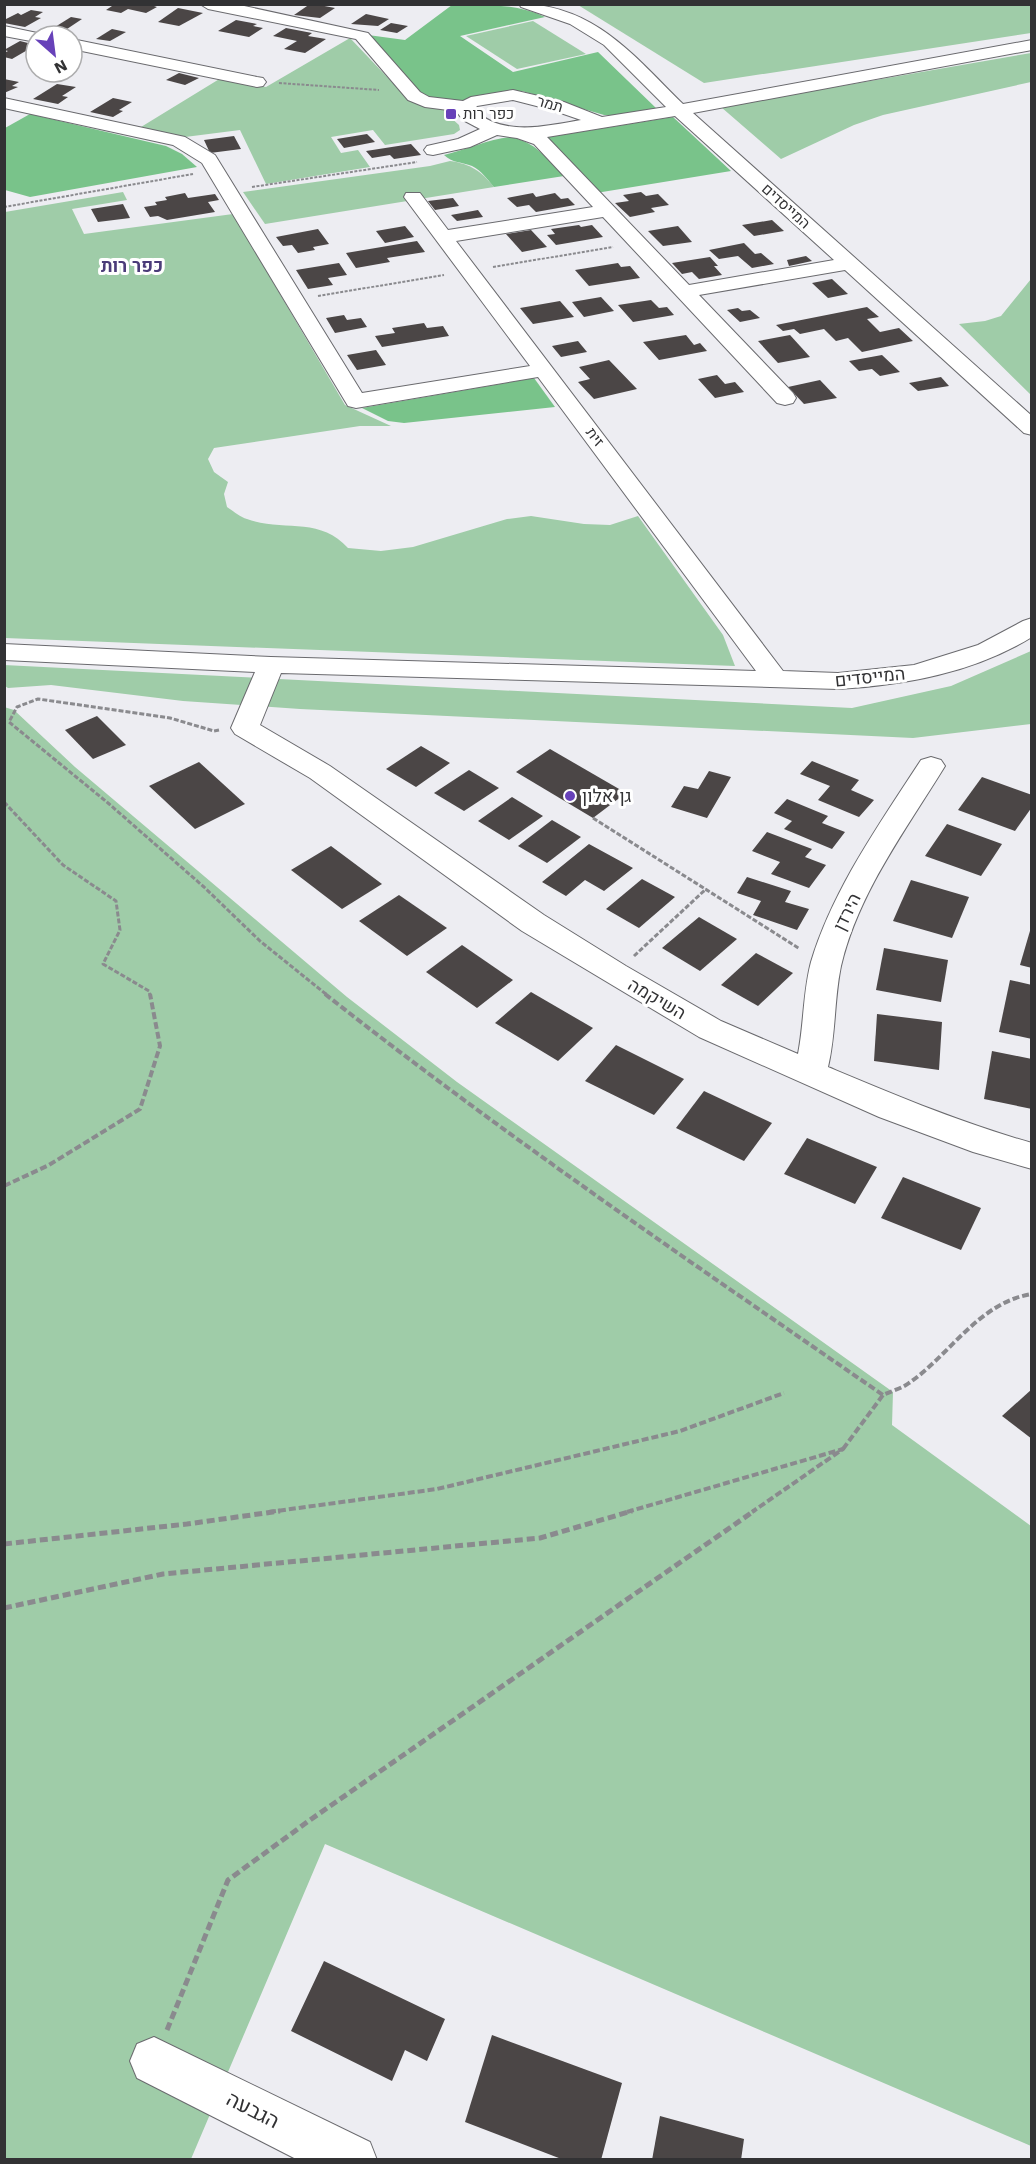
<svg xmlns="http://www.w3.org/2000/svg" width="1036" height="2164" viewBox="0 0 1036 2164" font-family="'Work Sans',Heebo,sans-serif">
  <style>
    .green { fill: #9fcca8 }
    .forest { fill: #79c38a }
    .building { fill: #4b4646 }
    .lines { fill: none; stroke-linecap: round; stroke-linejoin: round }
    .minor-casing { stroke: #6a6a6e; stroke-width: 2 }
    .path-far3 { stroke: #8a8a8e; stroke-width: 2; stroke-dasharray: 3 1.5; stroke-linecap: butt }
    .path-far2 { stroke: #8a8a8e; stroke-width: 3; stroke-dasharray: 5 2; stroke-linecap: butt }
    .path-far1 { stroke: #8a8a8e; stroke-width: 4; stroke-dasharray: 7 3; stroke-linecap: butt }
    .path { stroke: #8a8a8e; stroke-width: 5; stroke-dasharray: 8 4; stroke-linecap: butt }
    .minor { fill: #fff; fill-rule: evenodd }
    .poi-dot { fill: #6741b9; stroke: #fff; stroke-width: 2 }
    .labels { text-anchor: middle; stroke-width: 6; stroke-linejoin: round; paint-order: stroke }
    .far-street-label { font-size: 15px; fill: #323234; stroke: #fff }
    .far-poi-label { font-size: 15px; fill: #323234; stroke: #fff; text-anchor: start }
    .far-quarter-label { font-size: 18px; font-weight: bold; fill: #4b3c79; stroke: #fff }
    .street-label { font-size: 18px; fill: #323234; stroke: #fff }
    .poi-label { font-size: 18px; fill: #323234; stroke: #fff; text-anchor: start }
    .near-street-label { font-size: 21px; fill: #323234; stroke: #fff }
  </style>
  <rect width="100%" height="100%" fill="#ededf2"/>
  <g class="green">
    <path d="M 578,5 L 1031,5 L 1031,33 L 704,83 Z"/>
    <path d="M 533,21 L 586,54 L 517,69 L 466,36 Z"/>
    <path d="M 350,38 L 410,101 L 450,108 L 449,116 L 459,125 L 460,130 L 454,134 L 385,145 L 373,130 L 331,137 L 341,153 L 358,150 L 370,167 L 266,184 L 240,130 L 185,137 L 141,127 L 221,78 L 266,87 Z"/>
    <path d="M 1031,53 L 1031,82 L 883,115 L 854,125 L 781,159 L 721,107 Z"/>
    <path d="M 450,161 C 471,164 481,171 494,187 L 265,224 L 243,192 L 430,166 Z"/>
    <path d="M 123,192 L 127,200 L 72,209 L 84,234 L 233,214 L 345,405 L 391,426 L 360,426 L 214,448 L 208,459 L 214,472 L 228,482 L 224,494 L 227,507 C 233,511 240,517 247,519 C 283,532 320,516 348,548 L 381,551 L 413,547 L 507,519 L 531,516 L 584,524 L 610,525 L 638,516 L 723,635 L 735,666 L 5,638 L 5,212 Z"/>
    <path d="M 1031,279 L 1031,395 L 959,324 L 985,321 L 1001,316 Z"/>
    <path d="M 1031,651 L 1031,724 L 913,738 L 300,709 L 183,701 L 51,685 L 8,688 L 5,686 L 4,665 L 852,708 L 951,686 Z"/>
    <path d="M 4,707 L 14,710 L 75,767 L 347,997 L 457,1082 L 893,1392 L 892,1425 L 1031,1526 L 1031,2146 L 325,1844 L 191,2159 L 5,2159 Z"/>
  </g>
  <g class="forest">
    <path d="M 452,5 C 484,5 516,3 545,17 L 460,36 L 513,72 L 598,52 L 656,108 L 615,115 L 604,115 L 522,91 L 458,102 L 430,97 L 418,93 L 368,35 L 405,40 Z"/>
    <path d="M 30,114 L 166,146 L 182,154 L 197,167 L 30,197 L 5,190 L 5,128 Z"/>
    <path d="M 673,117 L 731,171 L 596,193 L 543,138 Z"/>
    <path d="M 510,137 C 535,141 547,159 564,176 L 494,187 C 487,179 482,171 472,166 C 462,162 452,163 444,155 C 466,150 488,139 510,137 Z"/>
    <path d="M 534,378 L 555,407 L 404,423 L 388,421 L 362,408 Z"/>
  </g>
  <g class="building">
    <path d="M 115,4 L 148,4 L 157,7 L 146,13 L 128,9 L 121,13 L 106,10 Z"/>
    <path d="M 310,4 L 314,4 L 335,8 L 320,18 L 294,15 Z"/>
    <path d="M 178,8 L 203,13 L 179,26 L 158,22 Z"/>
    <path d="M 31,10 L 43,12 L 35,17 L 41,18 L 25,27 L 4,23 L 4,20 L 18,13 L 21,15 Z"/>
    <path d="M 366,14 L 389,19 L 378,26 L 351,24 Z"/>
    <path d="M 71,17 L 82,19 L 67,29 L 55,27 Z"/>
    <path d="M 236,20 L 257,24 L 253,26 L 263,28 L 249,37 L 218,31 Z"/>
    <path d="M 391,23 L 408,26 L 397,33 L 380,30 Z"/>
    <path d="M 286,28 L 312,33 L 308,36 L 326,39 L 305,53 L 284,49 L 297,41 L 273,36 Z"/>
    <path d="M 112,29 L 126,32 L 110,41 L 96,39 Z"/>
    <path d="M 20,41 L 36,45 L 12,59 L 4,57 L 4,53 L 8,51 L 4,50 Z"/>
    <path d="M 179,73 L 199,78 L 185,85 L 166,80 Z"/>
    <path d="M 4,79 L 19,82 L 12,86 L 18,87 L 4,93 Z"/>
    <path d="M 57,84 L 76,87 L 62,96 L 68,97 L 58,104 L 33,99 Z"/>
    <path d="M 113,98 L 132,102 L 119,110 L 123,111 L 113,117 L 90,112 Z"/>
    <path d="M 367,134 L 375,142 L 344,148 L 337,139 Z"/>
    <path d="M 234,136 L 241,149 L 210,153 L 204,140 Z"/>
    <path d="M 411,144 L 421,155 L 394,159 L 390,155 L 372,158 L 366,151 Z"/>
    <path d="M 641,192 L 646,196 L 658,194 L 669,205 L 651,208 L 655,212 L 630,217 L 615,203 L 629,201 L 623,195 Z"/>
    <path d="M 185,193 L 188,198 L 215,194 L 219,200 L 208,202 L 215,212 L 167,220 L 158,216 L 150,217 L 144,207 L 157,205 L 155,202 L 167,200 L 165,197 Z"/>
    <path d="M 533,193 L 536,197 L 555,193 L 561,199 L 568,198 L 575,205 L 536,212 L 529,205 L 517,207 L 507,198 Z"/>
    <path d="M 453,198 L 459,206 L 435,210 L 428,201 Z"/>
    <path d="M 123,204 L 130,218 L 98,222 L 91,209 Z"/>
    <path d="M 478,210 L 483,217 L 457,221 L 451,215 Z"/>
    <path d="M 772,220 L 784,231 L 754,236 L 742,225 Z"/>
    <path d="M 579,225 L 581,227 L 592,225 L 603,237 L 556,245 L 547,235 L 555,234 L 551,229 Z"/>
    <path d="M 405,226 L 414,237 L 385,243 L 376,231 Z"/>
    <path d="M 678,226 L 692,242 L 663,246 L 648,231 Z"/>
    <path d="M 318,229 L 329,244 L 313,247 L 315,250 L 298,253 L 292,245 L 283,246 L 276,237 Z"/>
    <path d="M 531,230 L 547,247 L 522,252 L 506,234 Z"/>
    <path d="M 417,241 L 425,252 L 387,258 L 390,262 L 356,268 L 346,253 Z"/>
    <path d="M 744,243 L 755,254 L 761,253 L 774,264 L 752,268 L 738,256 L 719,259 L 709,250 Z"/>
    <path d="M 806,256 L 812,261 L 789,266 L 787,260 Z"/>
    <path d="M 710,257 L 718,266 L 714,266 L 722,275 L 699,279 L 692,272 L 682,274 L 672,263 Z"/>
    <path d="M 339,263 L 347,275 L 328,278 L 333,285 L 308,289 L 296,270 Z"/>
    <path d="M 618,263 L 621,267 L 630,266 L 640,278 L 589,286 L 575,270 Z"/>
    <path d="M 832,279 L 848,294 L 828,298 L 812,283 Z"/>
    <path d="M 601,297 L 614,311 L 584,317 L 572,302 Z"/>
    <path d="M 651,300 L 659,308 L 667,307 L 674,315 L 633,322 L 618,305 Z"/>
    <path d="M 560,301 L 574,317 L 533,324 L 520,308 Z"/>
    <path d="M 867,307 L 879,317 L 867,319 L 880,332 L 899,328 L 913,341 L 862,352 L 848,338 L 836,341 L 824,329 L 800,334 L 794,329 L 783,331 L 776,325 Z"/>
    <path d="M 738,308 L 742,311 L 750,310 L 760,318 L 740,322 L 727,310 Z"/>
    <path d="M 344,315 L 347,320 L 361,318 L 367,327 L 335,333 L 326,318 Z"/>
    <path d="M 424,323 L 427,328 L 443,326 L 449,336 L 382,347 L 375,336 L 395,333 L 392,328 Z"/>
    <path d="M 686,335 L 694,345 L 700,343 L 707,351 L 659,360 L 643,342 Z"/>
    <path d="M 790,335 L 810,357 L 778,363 L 758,341 Z"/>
    <path d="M 578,341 L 587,352 L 561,357 L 552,346 Z"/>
    <path d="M 376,350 L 386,365 L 357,370 L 347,355 Z"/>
    <path d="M 882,355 L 900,372 L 880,376 L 872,369 L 859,371 L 849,361 Z"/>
    <path d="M 609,360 L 637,389 L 594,399 L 578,382 L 590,379 L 579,367 Z"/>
    <path d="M 717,375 L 725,384 L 735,382 L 744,392 L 715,398 L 698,379 Z"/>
    <path d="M 941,377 L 949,386 L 918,391 L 909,383 Z"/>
    <path d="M 820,380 L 837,398 L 804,404 L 788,387 Z"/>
    <path d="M 97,716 L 126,745 L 93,759 L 65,730 Z"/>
    <path d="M 421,746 L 450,763 L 416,787 L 386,769 Z"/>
    <path d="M 550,749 L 626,793 L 593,818 L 516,772 Z"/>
    <path d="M 812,761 L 859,780 L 851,790 L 874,800 L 859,817 L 818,800 L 830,786 L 800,774 Z"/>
    <path d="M 199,762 L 245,804 L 195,829 L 149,786 Z"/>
    <path d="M 469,770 L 499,788 L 464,811 L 434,793 Z"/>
    <path d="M 709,771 L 731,777 L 707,818 L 671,807 L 684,786 L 698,789 Z"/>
    <path d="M 982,777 L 1032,795 L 1032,807 L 1015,831 L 958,810 Z"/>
    <path d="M 512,797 L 543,816 L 509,840 L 478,821 Z"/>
    <path d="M 787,799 L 828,816 L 822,823 L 845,832 L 832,849 L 784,829 L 792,821 L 774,813 Z"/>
    <path d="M 552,820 L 581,837 L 547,863 L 518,846 Z"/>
    <path d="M 947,824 L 1002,844 L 981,876 L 925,856 Z"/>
    <path d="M 767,832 L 812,849 L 805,857 L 826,865 L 809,888 L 771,874 L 780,862 L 752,851 Z"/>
    <path d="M 589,844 L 633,868 L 604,891 L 585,880 L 566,896 L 542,882 Z"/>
    <path d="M 331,846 L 382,884 L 342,909 L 291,870 Z"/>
    <path d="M 747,877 L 791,891 L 785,902 L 809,909 L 797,930 L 753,915 L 761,901 L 737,893 Z"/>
    <path d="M 642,879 L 675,897 L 639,928 L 606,909 Z"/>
    <path d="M 911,880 L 969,897 L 952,938 L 893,921 Z"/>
    <path d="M 399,895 L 447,928 L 407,956 L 359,921 Z"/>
    <path d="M 699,917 L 737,939 L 700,971 L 662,948 Z"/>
    <path d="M 1032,924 L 1032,968 L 1020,965 Z"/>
    <path d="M 462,945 L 513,980 L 477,1008 L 426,972 Z"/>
    <path d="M 884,948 L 948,960 L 941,1002 L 876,990 Z"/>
    <path d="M 756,953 L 793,973 L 758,1006 L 721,985 Z"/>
    <path d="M 1010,980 L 1032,985 L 1032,1039 L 999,1032 Z"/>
    <path d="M 531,992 L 593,1028 L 558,1061 L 495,1023 Z"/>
    <path d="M 877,1014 L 942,1022 L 939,1070 L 874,1061 Z"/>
    <path d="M 616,1045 L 684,1079 L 654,1115 L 585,1081 Z"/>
    <path d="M 992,1051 L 1032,1059 L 1032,1109 L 984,1099 Z"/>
    <path d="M 704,1091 L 772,1123 L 744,1161 L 676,1128 Z"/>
    <path d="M 807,1138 L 877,1167 L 855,1204 L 784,1174 Z"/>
    <path d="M 903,1177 L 981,1208 L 961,1250 L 881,1218 Z"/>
    <path d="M 1032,1389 L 1032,1439 L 1002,1416 Z"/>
    <path d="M 324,1961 L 445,2019 L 427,2061 L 405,2050 L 392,2081 L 291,2031 Z"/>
    <path d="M 492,2035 L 622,2083 L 601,2160 L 564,2160 L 465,2122 Z"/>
    <path d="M 660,2116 L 744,2139 L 741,2160 L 652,2160 Z"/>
  </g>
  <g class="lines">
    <defs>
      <g id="minor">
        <path d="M 200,4 L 235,4 L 368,33 L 420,92 L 429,97 L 463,101 L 471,97 L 513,90 L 564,102 L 602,117 L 666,107 L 604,45 L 570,24 L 521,7 L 519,4 C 594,4 634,56 683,104 L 1032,40 L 1032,50 L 693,113 L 1032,416 L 1032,435 L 1024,433 L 845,270 L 699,295 L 793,393 L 796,398 L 793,403 L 785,405 L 777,403 L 603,217 L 456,241 L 783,671 L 838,673 L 914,665 L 978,645 L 1023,621 L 1032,618 L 1032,637 C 973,673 905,685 838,689 L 281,673 L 260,725 L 330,766 L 544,915 L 626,966 L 721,1021 L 798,1054 C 804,1024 803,992 811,962 C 833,889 880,823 921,760 L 931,757 L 941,760 L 945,766 C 907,828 858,893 841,966 C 834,999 836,1034 828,1067 C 895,1095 961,1123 1032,1143 L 1032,1169 L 973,1152 L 879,1117 L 699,1037 L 522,931 L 310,778 L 235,734 L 231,728 L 255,672 L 4,660 L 4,644 L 271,657 L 756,671 L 538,377 L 356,408 L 348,406 L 202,163 L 173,145 L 4,108 L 4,98 L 162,132 L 185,137 L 215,155 L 362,393 L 530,366 L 404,197 L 406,193 L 420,193 L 448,230 L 593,207 L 534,144 L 517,138 L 497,135 L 470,147 L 433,155 L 427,154 L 424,150 L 427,146 L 458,139 L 480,129 L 463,120 L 456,111 L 425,107 L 408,100 L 356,39 L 208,9 ZM 513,100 L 552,110 L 581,120 C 545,126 504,137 474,110 L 477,106 ZM 675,116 L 834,260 L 689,285 L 547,137 Z"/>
        <path d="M 4,26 L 42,34 L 43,36 L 36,36 L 36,42 L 4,36 Z"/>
        <path d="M 72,39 L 257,77 L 263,78 L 266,82 L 263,86 L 257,87 L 72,49 Z"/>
        <path d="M 154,2037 L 370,2142 L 377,2160 L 298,2160 L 137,2078 L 130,2061 L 137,2044 Z"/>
      </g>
    </defs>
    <use href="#minor" class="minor-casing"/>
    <g class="path-far3">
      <path d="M 279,83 L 379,90"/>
      <path d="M 252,187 L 417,162"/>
      <path d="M 4,207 L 193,174"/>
      <path d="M 493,267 L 613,247"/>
      <path d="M 318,296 L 444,275"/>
    </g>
    <g class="path-far2">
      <path d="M 219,730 L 214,731 L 170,718 L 38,699 L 17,707 L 9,722 L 108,803 L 204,887 L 260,941 L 327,995"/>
      <path d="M 4,802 L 63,865 L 116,901 L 120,930 L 103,964 L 149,991 L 150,995"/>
      <path d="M 593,818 L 800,949"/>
      <path d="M 634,956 L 706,889"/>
    </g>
    <g class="path-far1">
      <path d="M 325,994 C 505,1136 695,1265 883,1395 C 891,1391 901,1389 909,1383 C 950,1355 979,1302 1032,1294"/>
      <path d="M 4,1186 L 49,1165 L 140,1109 L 160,1046 L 150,994"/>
      <path d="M 843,1449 L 883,1395"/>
      <path d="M 269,1512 L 437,1489 L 680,1431 L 784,1393"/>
      <path d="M 627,1512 L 843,1449 L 752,1512"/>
    </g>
    <g class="path">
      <path d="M 4,1544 L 187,1524 L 280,1511"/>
      <path d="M 4,1608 L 163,1574 L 540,1538 L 632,1511"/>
      <path d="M 167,2030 L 228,1880 L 310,1820 L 754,1511"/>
    </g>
    <use href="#minor" class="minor"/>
  </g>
  <g class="poi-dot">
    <rect x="445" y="108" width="12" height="12" rx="3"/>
    <circle cx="570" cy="796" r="6"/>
  </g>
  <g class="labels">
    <g class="far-street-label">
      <text transform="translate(550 104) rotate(16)" y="5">תמר</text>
      <text transform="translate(786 206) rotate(42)" y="5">המייסדים</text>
      <text transform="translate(595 437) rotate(53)" y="5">זית</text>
    </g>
    <g class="far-poi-label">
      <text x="463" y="119">כפר רות</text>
    </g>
    <g class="far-quarter-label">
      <text x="132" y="272">כפר רות</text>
    </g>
    <g class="street-label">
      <text transform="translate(870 677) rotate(-6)" y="6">המייסדים</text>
      <text transform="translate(847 912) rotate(-64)" y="6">הירדן</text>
      <text transform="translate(657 999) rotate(30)" y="6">השיקמה</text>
    </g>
    <g class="poi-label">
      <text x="582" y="802">גן אלון</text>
    </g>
    <g class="near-street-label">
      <text transform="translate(253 2110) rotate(27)" y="7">הגבעה</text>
    </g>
  </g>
  <rect width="1036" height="2164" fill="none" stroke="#323234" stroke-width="12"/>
  <g transform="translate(54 54) rotate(152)"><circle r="28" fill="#ffffff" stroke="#adadae" stroke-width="1.5"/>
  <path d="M0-4.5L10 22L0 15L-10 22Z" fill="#6741b9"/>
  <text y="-9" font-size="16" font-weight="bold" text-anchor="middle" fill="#323234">N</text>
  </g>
</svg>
